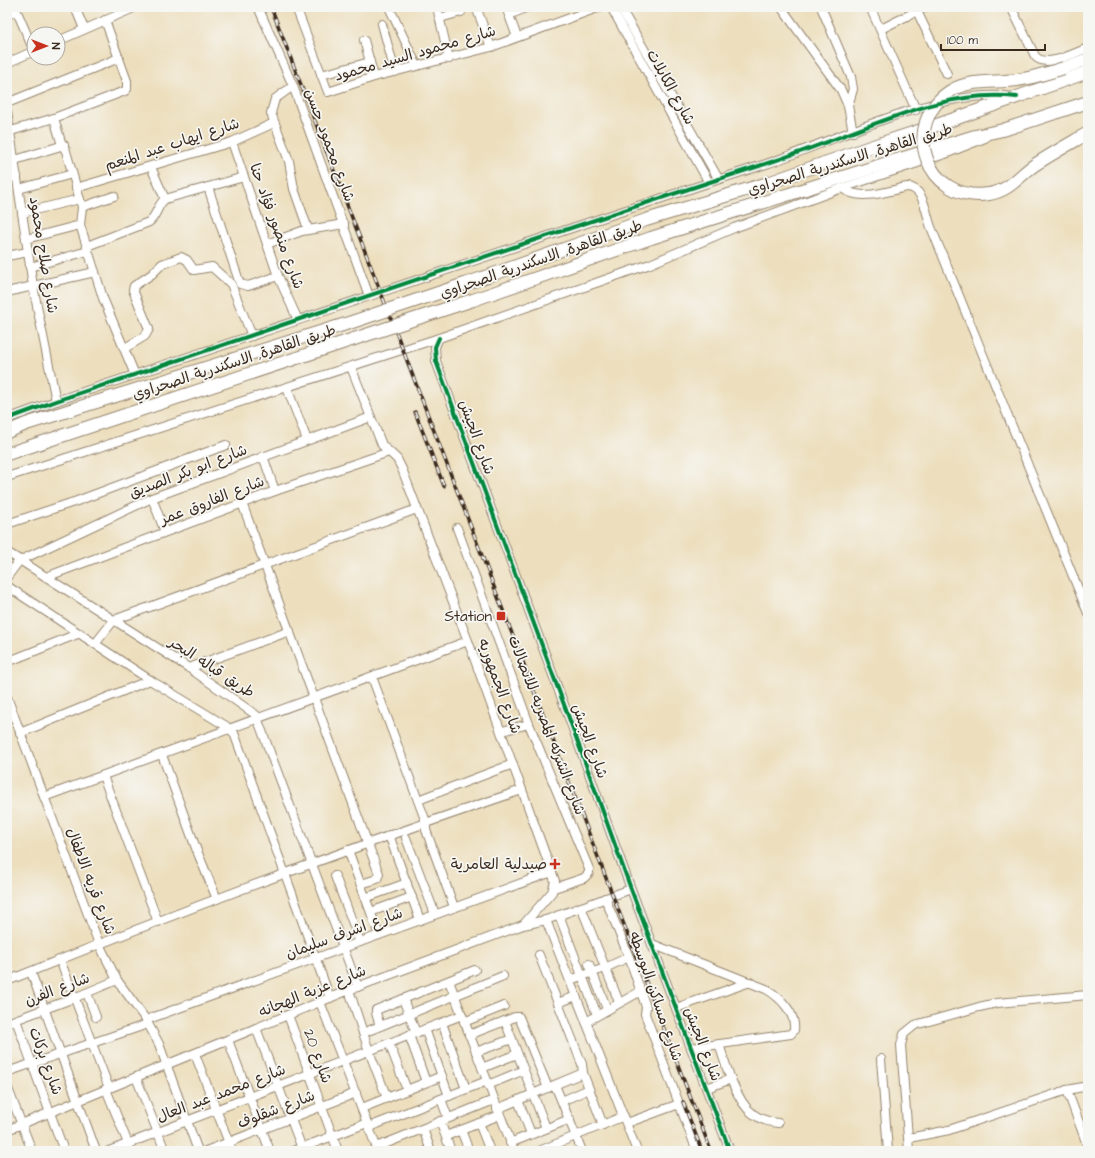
<svg xmlns="http://www.w3.org/2000/svg" width="1095" height="1158" viewBox="0 0 1095 1158" font-family="'Architects Daughter','Playpen Sans Arabic',sans-serif">
  <style>
    .lines { fill: none; stroke-linecap: round; stroke-linejoin: round }
    .minor-casing { stroke: #94846e; stroke-width: 10 }
    .highway-casing { stroke: #94846e; stroke-width: 14 }
    .minor { stroke: #fff; stroke-width: 8 }
    .highway { stroke: #fff; stroke-width: 12 }
    .rail-casing { stroke: #3b2a1e; stroke-width: 3.5 }
    .rail { stroke: #f6f6f2; stroke-width: 2; stroke-dasharray: 6; stroke-linecap: butt }
    .highway-bridge-casing { stroke: #94846e; stroke-width: 14; stroke-linecap: butt }
    .highway-bridge { stroke: #fff; stroke-width: 12 }
    .cycleway-casing { stroke: #f6f6f2; stroke-width: 6 }
    .cycleway { stroke: #00873e; stroke-width: 4 }
    .poi-dot { fill: #c8321e; stroke: #f6f6f2; stroke-width: 1.5 }
    .labels { text-anchor: middle; stroke-width: 3.5; stroke-linejoin: round; paint-order: stroke }
    .street-label { font-size: 15px; fill: #3b2a1e; stroke: #f6f6f2 }
    .poi-label { font-size: 15px; fill: #3b2a1e; stroke: #f6f6f2; text-anchor: end }
  </style>
  <rect width="100%" height="100%" fill="#f6f6f2"/>
  <filter id="ink" filterUnits="userSpaceOnUse"><feTurbulence type="fractalNoise" baseFrequency=".025" numOctaves="2"/><feDisplacementMap in="SourceGraphic" scale="8" xChannelSelector="R" yChannelSelector="G"/><feConvolveMatrix kernelMatrix="1 2 1 2 8 2 1 2 1" color-interpolation-filters="sRGB"/></filter>
  <filter id="wash" filterUnits="userSpaceOnUse"><feTurbulence type="fractalNoise" baseFrequency=".012" numOctaves="4" result="noise"/><feDisplacementMap in="SourceGraphic" scale="16" xChannelSelector="R" yChannelSelector="G"/><feGaussianBlur stdDeviation="0.9" result="paint"/><feColorMatrix in="noise" values="0 0 0 0 0 0 0 0 0 0 0 0 0 0 0 0 0 1.4 0 .05"/><feComposite in="paint" operator="in"/></filter>
  <g filter="url(#wash)">
    <rect width="100%" height="100%" fill="#eddfbe"/>
  </g>
  <g filter="url(#ink)">
    <g class="lines">
      <defs>
        <g id="minor">
          <path d="M 15,7 L 34,51"/>
          <path d="M 75,7 L 84,29"/>
          <path d="M 258,7 L 293,86 L 369,296"/>
          <path d="M 296,7 L 328,92 L 374,77 L 491,47 L 600,7"/>
          <path d="M 389,7 L 417,66"/>
          <path d="M 437,7 L 449,59"/>
          <path d="M 476,7 L 491,47"/>
          <path d="M 506,7 L 517,37"/>
          <path d="M 611,7 L 708,181"/>
          <path d="M 620,7 L 718,178"/>
          <path d="M 781,7 L 841,90 L 848,106 L 853,132"/>
          <path d="M 821,7 L 851,77 L 853,89 L 848,106"/>
          <path d="M 870,7 L 916,110"/>
          <path d="M 915,7 L 947,74"/>
          <path d="M 1011,7 L 1035,56 C 1045,69 1074,53 1088,48"/>
          <path d="M 7,15 L 16,11"/>
          <path d="M 509,15 L 528,7"/>
          <path d="M 440,18 L 461,12"/>
          <path d="M 382,24 L 395,72"/>
          <path d="M 881,29 L 925,7"/>
          <path d="M 364,40 L 374,77"/>
          <path d="M 58,41 L 136,7"/>
          <path d="M 7,63 L 34,51"/>
          <path d="M 321,75 L 370,62"/>
          <path d="M 293,86 L 275,99 L 271,113 L 289,161 L 294,189 L 308,229"/>
          <path d="M 7,103 L 119,58"/>
          <path d="M 7,112 L 33,286 L 56,401"/>
          <path d="M 54,118 L 61,142 L 66,151 L 82,207 L 80,225 L 82,231 L 103,298 L 135,375"/>
          <path d="M 11,131 L 54,118 L 125,91 L 127,89 L 127,81 L 105,20"/>
          <path d="M 232,142 L 278,276 L 298,320"/>
          <path d="M 15,160 L 64,145"/>
          <path d="M 151,167 L 165,199"/>
          <path d="M 7,178 L 17,176"/>
          <path d="M 208,187 L 240,284 L 248,286 L 278,276"/>
          <path d="M 76,188 L 232,142 L 274,123"/>
          <path d="M 842,188 C 860,202 887,191 907,187 C 924,187 926,214 931,227 L 1088,613"/>
          <path d="M 19,189 L 72,174"/>
          <path d="M 82,207 L 114,196"/>
          <path d="M 22,213 L 80,199"/>
          <path d="M 26,239 L 80,225"/>
          <path d="M 267,244 L 302,231 L 344,224"/>
          <path d="M 87,246 L 149,222 C 157,216 157,205 165,199 L 244,177"/>
          <path d="M 7,256 L 28,252"/>
          <path d="M 30,267 L 88,251"/>
          <path d="M 7,292 L 95,272"/>
          <path d="M 439,338 L 435,347 L 436,361 L 569,718 L 631,889 L 730,1151"/>
          <path d="M 125,348 L 145,336 L 149,329 L 133,290 L 134,286 L 152,274 L 162,264 L 181,257 L 187,260 L 194,270 L 212,267 L 231,284 L 252,336"/>
          <path d="M 351,367 L 382,445 L 397,459 L 402,469 L 468,641 L 555,881 L 552,892 L 524,924"/>
          <path d="M 287,388 L 307,440"/>
          <path d="M 7,419 L 56,401 C 293,323 528,241 766,164 C 838,140 937,87 1013,97"/>
          <path d="M 263,456 L 275,491"/>
          <path d="M 7,477 L 439,338 L 650,264 L 734,228 L 842,188 L 945,154 L 985,138"/>
          <path d="M 152,498 L 165,532"/>
          <path d="M 242,503 L 379,874 L 377,879 L 361,884"/>
          <path d="M 7,524 L 77,501 L 226,445"/>
          <path d="M 457,528 L 529,724 L 589,869 L 589,873 L 584,878 L 554,888"/>
          <path d="M 7,552 L 189,668 L 256,715 L 358,987"/>
          <path d="M 7,577 L 19,561 L 152,498 L 371,417"/>
          <path d="M 46,577 L 275,491 L 389,452"/>
          <path d="M 7,586 L 150,680 L 226,726 L 234,733 L 330,998"/>
          <path d="M 95,644 L 114,620 L 417,509"/>
          <path d="M 7,662 L 80,633"/>
          <path d="M 189,668 L 290,631"/>
          <path d="M 372,677 L 426,822 L 426,830 L 454,907"/>
          <path d="M 7,697 L 99,944 L 117,980 L 146,1020 L 159,1044 L 198,1151"/>
          <path d="M 502,731 L 529,724"/>
          <path d="M 20,733 L 150,680"/>
          <path d="M 162,755 L 197,851 L 217,899"/>
          <path d="M 103,776 L 158,922"/>
          <path d="M 44,797 L 468,641"/>
          <path d="M 418,800 L 513,764"/>
          <path d="M 389,835 L 420,920"/>
          <path d="M 406,838 L 435,914"/>
          <path d="M 348,850 L 379,935"/>
          <path d="M 335,876 L 360,942"/>
          <path d="M 365,898 L 407,883"/>
          <path d="M 605,898 L 629,957 L 646,1007 L 645,1014 L 697,1151"/>
          <path d="M 581,907 L 619,1002"/>
          <path d="M 376,910 L 412,897"/>
          <path d="M 559,915 L 597,1015"/>
          <path d="M 546,920 L 637,1151"/>
          <path d="M 652,944 L 766,989 C 780,997 796,1013 794,1030 L 791,1034 L 692,1048"/>
          <path d="M 539,955 L 582,1064 L 583,1073 L 603,1125"/>
          <path d="M 60,960 L 109,1088"/>
          <path d="M 589,964 L 607,1009"/>
          <path d="M 31,972 L 96,1151"/>
          <path d="M 570,980 L 605,968 L 629,957"/>
          <path d="M 7,981 C 177,912 349,848 522,790"/>
          <path d="M 449,981 L 514,1151"/>
          <path d="M 349,990 L 369,1051 L 387,1098"/>
          <path d="M 87,993 L 96,1017"/>
          <path d="M 403,999 L 416,1033"/>
          <path d="M 320,1002 L 378,1151"/>
          <path d="M 558,1003 L 576,996"/>
          <path d="M 676,1008 L 750,982"/>
          <path d="M 288,1015 L 338,1151"/>
          <path d="M 16,1020 L 64,1151"/>
          <path d="M 146,1020 L 552,872"/>
          <path d="M 505,1021 L 546,1128"/>
          <path d="M 464,1022 L 504,1006"/>
          <path d="M 586,1022 L 641,991"/>
          <path d="M 7,1023 L 74,998 L 117,980"/>
          <path d="M 442,1023 L 466,1089"/>
          <path d="M 380,1026 L 376,1013 L 376,1010 L 475,970"/>
          <path d="M 256,1028 L 303,1151"/>
          <path d="M 425,1029 L 449,1096"/>
          <path d="M 363,1033 L 503,976"/>
          <path d="M 409,1035 L 426,1082"/>
          <path d="M 469,1035 L 515,1017 L 519,1017 L 548,1088"/>
          <path d="M 228,1040 L 270,1151"/>
          <path d="M 389,1043 L 407,1090"/>
          <path d="M 719,1044 C 725,1063 736,1101 752,1113 C 759,1119 769,1122 778,1123"/>
          <path d="M 476,1052 L 512,1039"/>
          <path d="M 195,1054 L 232,1151"/>
          <path d="M 881,1059 L 888,1151"/>
          <path d="M 482,1068 L 517,1054"/>
          <path d="M 7,1072 L 148,1024"/>
          <path d="M 136,1077 L 165,1151"/>
          <path d="M 488,1085 L 524,1070"/>
          <path d="M 555,1085 L 582,1151"/>
          <path d="M 7,1086 L 32,1151"/>
          <path d="M 707,1088 L 731,1079"/>
          <path d="M 106,1089 L 131,1151"/>
          <path d="M 1067,1090 L 1088,1147"/>
          <path d="M 441,1099 L 448,1118"/>
          <path d="M 518,1100 L 531,1134"/>
          <path d="M 562,1101 L 589,1089"/>
          <path d="M 362,1108 L 442,1076"/>
          <path d="M 497,1109 L 583,1073"/>
          <path d="M 440,1121 L 451,1151"/>
          <path d="M 479,1123 L 490,1151"/>
          <path d="M 627,1123 L 679,1104"/>
          <path d="M 369,1127 L 487,1081"/>
          <path d="M 423,1129 L 431,1151"/>
          <path d="M 7,1130 L 349,990 L 523,925 L 546,920 L 631,889"/>
          <path d="M 461,1130 L 469,1151"/>
          <path d="M 446,1136 L 500,1115"/>
          <path d="M 909,1138 L 949,1130 L 1067,1090 L 1088,1086"/>
          <path d="M 510,1143 L 570,1119"/>
          <path d="M 377,1147 L 494,1100"/>
          <path d="M 109,1151 L 462,1015"/>
          <path d="M 206,1151 L 356,1093"/>
          <path d="M 293,1151 L 367,1123"/>
          <path d="M 539,1151 L 624,1116"/>
          <path d="M 909,1151 L 901,1045 L 904,1034 L 915,1025 L 979,1007 L 997,1003 L 1088,995"/>
        </g>
        <g id="highway">
          <path d="M 1064,68 L 1088,59"/>
          <path d="M 468,283 L 646,220 L 765,184 L 870,147 L 940,124 L 1088,72"/>
          <path d="M 473,300 L 651,238 L 881,165 L 975,136 L 1003,130 L 1088,102"/>
          <path d="M 7,432 L 26,424 L 349,323"/>
          <path d="M 7,454 L 354,339"/>
        </g>
      </defs>
      <use href="#minor" class="minor-casing"/>
      <use href="#highway" class="highway-casing"/>
      <use href="#minor" class="minor"/>
      <use href="#highway" class="highway"/>
      <defs>
        <g id="rail">
          <path d="M 271,7 L 711,1151"/>
          <path d="M 415,412 L 444,486"/>
          <path d="M 683,1102 L 702,1151"/>
        </g>
      </defs>
      <use href="#rail" class="rail-casing"/>
      <use href="#rail" class="rail"/>
      <defs>
        <g id="highway-bridge">
          <path d="M 1064,68 C 1048,73 1033,78 1017,80 C 995,83 971,79 952,90 C 898,123 926,204 989,194 C 1010,191 1019,175 1036,164 C 1053,153 1071,143 1088,133"/>
          <path d="M 349,323 L 468,283"/>
          <path d="M 354,339 L 473,300"/>
        </g>
      </defs>
      <use href="#highway-bridge" class="highway-bridge-casing"/>
      <use href="#highway-bridge" class="highway-bridge"/>
      <defs>
        <g id="cycleway">
          <path d="M 439,338 L 435,347 L 436,361 L 569,718 L 631,889 L 730,1151"/>
          <path d="M 7,419 L 56,401 C 290,323 524,242 759,166 C 790,156 820,145 850,133 C 903,113 959,90 1017,97"/>
        </g>
      </defs>
      <use href="#cycleway" class="cycleway-casing"/>
      <use href="#cycleway" class="cycleway"/>
    </g>
  </g>
  <g class="poi-dot">
    <rect x="496" y="611" width="10" height="10" rx="2"/>
    <path d="M553 858h4v4h4v4h-4v4h-4v-4h-4v-4h4z"/>
  </g>
  <g class="labels">
    <g class="street-label">
      <text transform="translate(415 53) rotate(-16)" y="5">شارع محمود السيد محمود</text>
      <text transform="translate(671 87) rotate(61)" y="5">شارع الكابلات</text>
      <text transform="translate(172 144) rotate(-18)" y="5">شارع ايهاب عبد المنعم</text>
      <text transform="translate(330 145) rotate(70)" y="5">شارع محمود حسن</text>
      <text transform="translate(850 159) rotate(-17)" y="5">طريق القاهرة, الاسكندرية الصحراوي</text>
      <text transform="translate(277 226) rotate(70)" y="5">شارع منصور فؤاد حنا</text>
      <text transform="translate(44 255) rotate(81)" y="5">شارع صلاح محمود</text>
      <text transform="translate(541 259) rotate(-19)" y="5">طريق القاهرة, الاسكندرية الصحراوي</text>
      <text transform="translate(234 362) rotate(-18)" y="5">طريق القاهرة, الاسكندرية الصحراوي</text>
      <text transform="translate(477 437) rotate(70)" y="5">شارع الجيش</text>
      <text transform="translate(188 471) rotate(-21)" y="5">شارع ابو بكر الصديق</text>
      <text transform="translate(212 500) rotate(-21)" y="5">شارع الفاروق عمر</text>
      <text transform="translate(212 667) rotate(33)" y="5">طريق قباله البحر</text>
      <text transform="translate(500 686) rotate(70)" y="5">شارع الجمهوريه</text>
      <text transform="translate(547 725) rotate(69)" y="5">شارع الشركه المصريه للاتصالات</text>
      <text transform="translate(590 741) rotate(70)" y="5">شارع الجيش</text>
      <text transform="translate(91 881) rotate(69)" y="5">شارع قريه الاطفال</text>
      <text transform="translate(344 933) rotate(-20)" y="5">شارع اشرف سليمان</text>
      <text transform="translate(57 989) rotate(-21)" y="5">شارع الفرن</text>
      <text transform="translate(312 991) rotate(-22)" y="5">شارع عزبة الهجانه</text>
      <text transform="translate(656 996) rotate(71)" y="5">شارع مساكن البوسطه</text>
      <text transform="translate(703 1044) rotate(69)" y="5">شارع الجيش</text>
      <text transform="translate(318 1056) rotate(70)" y="5">شارع 20</text>
      <text transform="translate(46 1061) rotate(70)" y="5">شارع بركات</text>
      <text transform="translate(221 1093) rotate(-21)" y="5">شارع محمد عبد العال</text>
      <text transform="translate(276 1109) rotate(-21)" y="5">شارع شقلوف</text>
    </g>
    <g class="poi-label">
      <text x="492" y="621">Station</text>
      <text x="547" y="869">صيدلية العامرية</text>
    </g>
  </g>
  <rect width="1095" height="1158" fill="none" stroke="#f6f6f2" stroke-width="24"/>
  <g transform="translate(46 46) rotate(90)"><circle r="19" fill="#f6f6f2" stroke="#aba49d"/>
  <path d="M0-3L7 15L0 10L-7 15Z" fill="#c8321e"/>
  <text y="-6" font-size="11" font-weight="bold" text-anchor="middle" fill="#3b2a1e">N</text>
  </g>
  <path d="M941 44v6h104v-6" fill="none" stroke="#3b2a1e" stroke-width="2"/>
  <text x="947" y="44" font-size="12" fill="#3b2a1e" stroke="#f6f6f2" stroke-width="3" paint-order="stroke">100 m</text>
</svg>
